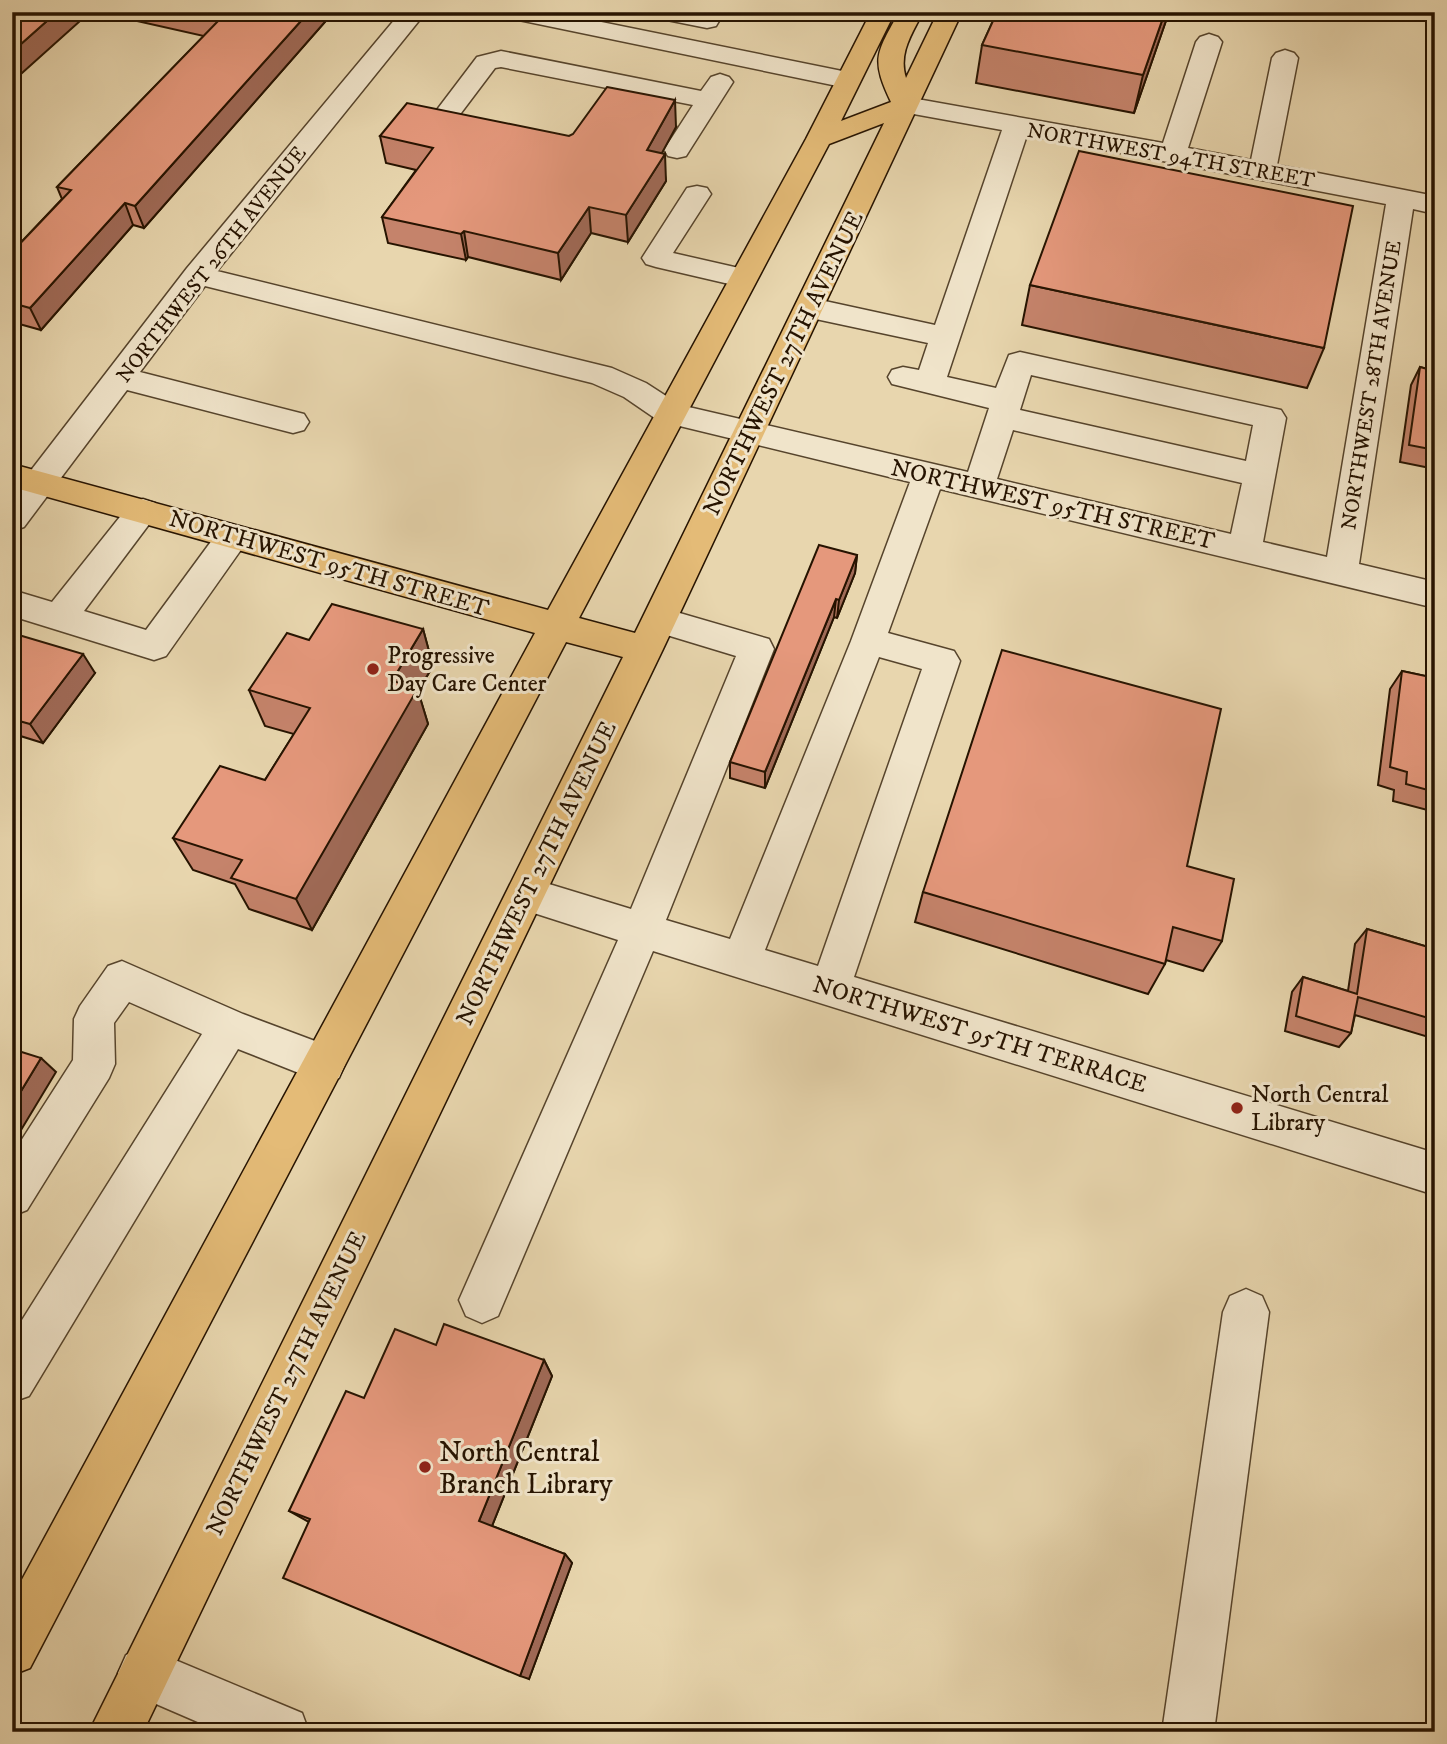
<svg xmlns="http://www.w3.org/2000/svg" width="1447" height="1744" viewBox="0 0 1447 1744" font-family="'IM FELL DW Pica',serif">
  <style>
    .lines { fill: none; stroke-linecap: round; stroke-linejoin: round }
    .minor-casing { stroke: #56442c; stroke-width: 3 }
    .major-casing { stroke: #261300; stroke-width: 3 }
    .minor { fill: #f0e4ca; fill-rule: evenodd }
    .major { fill: #e4bb77; fill-rule: evenodd }
    .wall { fill: #c5836b; stroke: #261300; stroke-width: 2 }
    .shaded-wall { fill: #a06a57; stroke: #261300; stroke-width: 2 }
    .building { fill: #e5987c; stroke: #261300; stroke-width: 2 }
    .poi-dot { fill: #8f2418; stroke: #f0e4ca; stroke-width: 2.5 }
    .labels { text-anchor: middle; stroke-width: 6; stroke-linejoin: round; paint-order: stroke }
    .far-street-label { font-size: 21px; fill: #261300; stroke: #f0e4ca }
    .street-label { font-size: 24px; fill: #261300; stroke: #f0e4ca }
    .poi-label { font-size: 24px; fill: #261300; stroke: #f0e4ca; text-anchor: start }
    .near-poi-label { font-size: 28px; fill: #261300; stroke: #f0e4ca; text-anchor: start }
  </style>
  <rect width="100%" height="100%" fill="#e8d6ae"/>
  <filter id="stains"><feTurbulence type="fractalNoise" baseFrequency=".00286" numOctaves="4"/><feColorMatrix values="0 0 0 0 .2 0 0 0 0 .09 0 0 0 0 .02 0 0 0 .5 -.17"/></filter>
  <radialGradient id="worn" r=".72"><stop offset=".6" stop-color="#630" stop-opacity="0"/><stop offset="1" stop-color="#630" stop-opacity=".3"/></radialGradient>
  <g class="lines">
    <defs>
      <g id="minor">
        <path d="M 401,12 L 426,12 L 217,271 L 612,368 L 646,383 L 680,405 L 968,472 L 989,408 L 892,384 L 888,377 L 892,370 L 903,367 L 919,370 L 928,343 L 811,318 L 801,315 L 796,308 L 801,301 L 811,298 L 935,325 L 1002,130 L 897,111 L 893,105 L 897,99 L 906,97 L 1163,143 L 1196,42 L 1200,37 L 1209,34 L 1218,37 L 1222,42 L 1188,148 L 1251,160 L 1272,58 L 1276,53 L 1285,50 L 1294,53 L 1298,58 L 1277,165 L 1435,196 L 1435,214 L 1413,209 L 1359,564 L 1435,582 L 1435,608 L 940,489 L 888,633 L 954,651 L 960,661 L 854,977 L 1435,1153 L 1435,1195 L 653,951 L 498,1316 L 482,1323 L 466,1316 L 459,1300 L 618,940 L 512,906 L 507,894 L 512,882 L 526,877 L 631,909 L 736,656 L 647,629 L 642,620 L 647,611 L 659,607 L 769,639 L 774,649 L 666,920 L 730,939 L 851,641 L 910,482 L 659,421 L 624,397 L 592,383 L 205,286 L 140,372 L 304,414 L 309,422 L 304,430 L 293,433 L 127,390 L 24,527 L 12,531 L 12,495 L 187,268 ZM 1027,135 L 1386,204 L 1327,557 L 1263,542 L 1286,418 L 1281,410 L 1020,352 L 1009,355 L 996,388 L 947,377 ZM 1031,375 L 1253,425 L 1246,461 L 1020,410 ZM 1013,430 L 1242,483 L 1231,534 L 997,479 ZM 879,657 L 922,669 L 818,966 L 765,950 Z"/>
        <path d="M 502,12 L 552,12 L 847,72 L 856,75 L 860,80 L 856,85 L 847,88 L 514,19 L 505,17 Z"/>
        <path d="M 649,12 L 700,12 L 716,16 L 719,21 L 716,26 L 707,28 L 652,17 Z"/>
        <path d="M 501,51 L 701,91 L 711,77 L 720,74 L 729,77 L 733,82 L 686,156 L 677,158 L 668,156 L 664,150 L 693,105 L 501,67 L 495,68 L 455,121 L 446,123 L 437,121 L 433,115 L 477,57 Z"/>
        <path d="M 697,186 L 707,188 L 711,194 L 673,253 L 752,271 L 756,278 L 752,285 L 742,287 L 656,267 L 646,264 L 642,258 L 687,188 Z"/>
        <path d="M 143,499 L 155,503 L 159,511 L 84,611 L 146,630 L 221,528 L 233,525 L 245,528 L 250,537 L 166,656 L 154,660 L 12,616 L 12,590 L 52,602 L 131,503 Z"/>
        <path d="M 122,961 L 243,1014 L 339,1050 L 345,1064 L 339,1078 L 324,1083 L 238,1049 L 29,1396 L 12,1402 L 12,1336 L 202,1034 L 129,1002 L 114,1023 L 115,1064 L 109,1078 L 27,1210 L 12,1216 L 12,1155 L 73,1060 L 74,1019 L 80,1006 L 108,966 Z"/>
        <path d="M 1246,1289 L 1262,1296 L 1269,1312 L 1214,1732 L 1162,1732 L 1223,1312 L 1230,1296 Z"/>
        <path d="M 144,1647 L 302,1713 L 309,1732 L 221,1732 L 126,1691 L 118,1673 L 126,1655 Z"/>
      </g>
      <path id="major" d="M 871,12 L 895,12 L 841,121 L 891,102 C 870,58 877,53 899,12 L 923,12 C 912,34 898,53 906,78 L 938,12 L 962,12 L 663,649 L 143,1732 L 89,1732 L 623,657 L 566,642 L 30,1668 L 12,1675 L 12,1598 L 535,633 L 12,487 L 12,464 L 548,610 L 806,139 ZM 884,123 L 635,633 L 579,618 L 829,144 Z"/>
    </defs>
    <use href="#minor" class="minor-casing"/>
    <use href="#major" class="major-casing"/>
    <use href="#minor" class="minor"/>
    <use href="#major" class="major"/>
  </g>
  <g class="wall">
    <path d="M 97,12 L 330,12 L 331,15 L 144,228 L 133,225 L 41,330 L 12,322 L 12,252 L 62,199 L 57,187 L 204,36 Z"/>
    <path d="M 997,12 L 1169,12 L 1134,113 L 976,83 L 982,45 Z"/>
    <path d="M 676,127 L 661,153 L 666,181 L 628,242 L 591,233 L 561,280 L 468,257 L 466,260 L 388,243 L 382,217 L 416,170 L 386,163 L 380,136 L 569,136 Z"/>
    <path d="M 1030,285 L 1324,348 L 1307,388 L 1022,325 Z"/>
    <path d="M 1420,367 L 1435,371 L 1435,469 L 1400,462 L 1411,385 Z"/>
    <path d="M 857,555 L 855,573 L 837,618 L 834,617 L 765,788 L 730,778 L 730,762 Z"/>
    <path d="M 423,629 L 433,666 L 418,691 L 428,724 L 312,930 L 249,909 L 235,884 L 193,870 L 173,838 L 265,780 L 294,734 L 265,726 L 249,690 L 309,640 Z"/>
    <path d="M 12,633 L 95,673 L 43,743 L 17,735 L 12,741 Z"/>
    <path d="M 1402,671 L 1435,678 L 1435,812 L 1393,801 L 1394,790 L 1378,785 L 1390,689 Z"/>
    <path d="M 1187,866 L 1222,941 L 1203,971 L 1166,960 L 1165,964 L 1148,994 L 915,922 L 923,892 Z"/>
    <path d="M 1367,929 L 1435,949 L 1435,1039 L 1355,1015 L 1351,1033 L 1339,1047 L 1285,1031 L 1292,992 L 1303,977 L 1348,991 L 1355,944 Z"/>
    <path d="M 436,1345 L 544,1360 L 552,1376 L 492,1526 L 565,1554 L 572,1563 L 529,1679 L 309,1522 L 289,1511 L 364,1398 Z"/>
  </g>
  <g class="shaded-wall">
    <path d="M 57,12 L 90,12 L 12,82 L 12,52 Z"/>
    <path d="M 309,12 L 330,12 L 331,15 L 144,228 L 135,206 Z"/>
    <path d="M 1165,12 L 1169,12 L 1134,113 L 1143,75 Z"/>
    <path d="M 675,100 L 676,127 L 649,177 L 647,150 Z"/>
    <path d="M 665,154 L 666,181 L 628,242 L 626,215 Z"/>
    <path d="M 125,203 L 133,225 L 41,330 L 30,308 Z"/>
    <path d="M 589,207 L 591,233 L 561,280 L 558,253 Z"/>
    <path d="M 464,231 L 468,257 L 466,260 L 461,234 Z"/>
    <path d="M 857,555 L 855,573 L 837,618 L 839,600 Z"/>
    <path d="M 836,599 L 834,617 L 765,788 L 765,772 Z"/>
    <path d="M 423,629 L 433,666 L 418,691 L 428,724 L 312,930 L 296,899 L 392,681 Z"/>
    <path d="M 83,654 L 95,673 L 43,743 L 30,724 Z"/>
    <path d="M 12,728 L 17,735 L 12,741 Z"/>
    <path d="M 41,1058 L 56,1072 L 12,1145 L 12,1106 Z"/>
    <path d="M 544,1360 L 552,1376 L 490,1531 L 479,1521 Z"/>
    <path d="M 565,1554 L 572,1563 L 529,1679 L 520,1676 Z"/>
  </g>
  <g class="building">
    <path d="M 12,12 L 57,12 L 12,52 Z"/>
    <path d="M 189,12 L 309,12 L 135,206 L 125,203 L 30,308 L 12,303 L 12,252 L 71,190 L 57,187 L 220,19 Z"/>
    <path d="M 997,12 L 1165,12 L 1143,75 L 982,45 Z"/>
    <path d="M 607,87 L 675,100 L 647,150 L 665,154 L 626,215 L 589,207 L 558,253 L 464,231 L 461,234 L 382,217 L 433,148 L 380,136 L 407,103 L 569,136 L 573,134 Z"/>
    <path d="M 1079,151 L 1353,206 L 1324,348 L 1030,285 Z"/>
    <path d="M 1420,367 L 1435,371 L 1435,450 L 1409,445 Z"/>
    <path d="M 819,545 L 857,555 L 839,600 L 836,599 L 765,772 L 730,762 Z"/>
    <path d="M 332,604 L 423,629 L 392,681 L 418,688 L 296,899 L 231,878 L 242,860 L 173,838 L 220,766 L 265,780 L 310,708 L 249,690 L 287,633 L 309,640 Z"/>
    <path d="M 12,633 L 83,654 L 30,724 L 12,719 Z"/>
    <path d="M 1002,650 L 1221,709 L 1187,866 L 1234,879 L 1222,941 L 1173,927 L 1165,964 L 923,892 Z"/>
    <path d="M 1402,671 L 1435,678 L 1435,792 L 1406,784 L 1407,772 L 1390,767 Z"/>
    <path d="M 1367,929 L 1435,949 L 1435,1020 L 1358,997 L 1351,1033 L 1296,1016 L 1303,977 L 1357,994 Z"/>
    <path d="M 12,1049 L 41,1058 L 12,1106 Z"/>
    <path d="M 444,1324 L 544,1360 L 479,1521 L 565,1554 L 520,1676 L 283,1578 L 310,1519 L 289,1511 L 346,1391 L 364,1398 L 395,1329 L 436,1345 Z"/>
  </g>
  <g class="poi-dot">
    <circle cx="373" cy="669" r="7"/>
    <circle cx="1237" cy="1108" r="7"/>
    <circle cx="425" cy="1467" r="7"/>
  </g>
  <g class="labels">
    <g class="far-street-label">
      <text transform="translate(1171 155) rotate(10)" y="7">NORTHWEST 94TH STREET</text>
      <text transform="translate(211 264) rotate(-52)" y="7">NORTHWEST 26TH AVENUE</text>
      <text transform="translate(1371 385) rotate(-81)" y="7">NORTHWEST 28TH AVENUE</text>
    </g>
    <g class="street-label">
      <text transform="translate(783 363) rotate(-64)" y="8">NORTHWEST 27TH AVENUE</text>
      <text transform="translate(1053 504) rotate(13)" y="8">NORTHWEST 95TH STREET</text>
      <text transform="translate(329 563) rotate(16)" y="8">NORTHWEST 95TH STREET</text>
      <text transform="translate(536 873) rotate(-64)" y="8">NORTHWEST 27TH AVENUE</text>
      <text transform="translate(980 1034) rotate(17)" y="8">NORTHWEST 95TH TERRACE</text>
      <text transform="translate(286 1383) rotate(-64)" y="8">NORTHWEST 27TH AVENUE</text>
    </g>
    <g class="poi-label">
      <text x="387" y="663">Progressive<tspan x="387" dy="28">Day Care Center</tspan></text>
      <text x="1251" y="1102">North Central<tspan x="1251" dy="28">Library</tspan></text>
    </g>
    <g class="near-poi-label">
      <text x="439" y="1461">North Central<tspan x="439" dy="32">Branch Library</tspan></text>
    </g>
  </g>
  <rect width="1447" height="1744" fill="none" stroke="#e8d6ae" stroke-width="42"/>
  <rect x="14" y="14" width="1419" height="1716" fill="none" stroke="#261300" stroke-width="3.5"/>
  <rect x="21" y="21" width="1405" height="1702" fill="none" stroke="#261300" stroke-width="2"/>
  <rect width="100%" height="100%" filter="url(#stains)"/>
  <rect width="100%" height="100%" fill="url(#worn)"/>
</svg>
